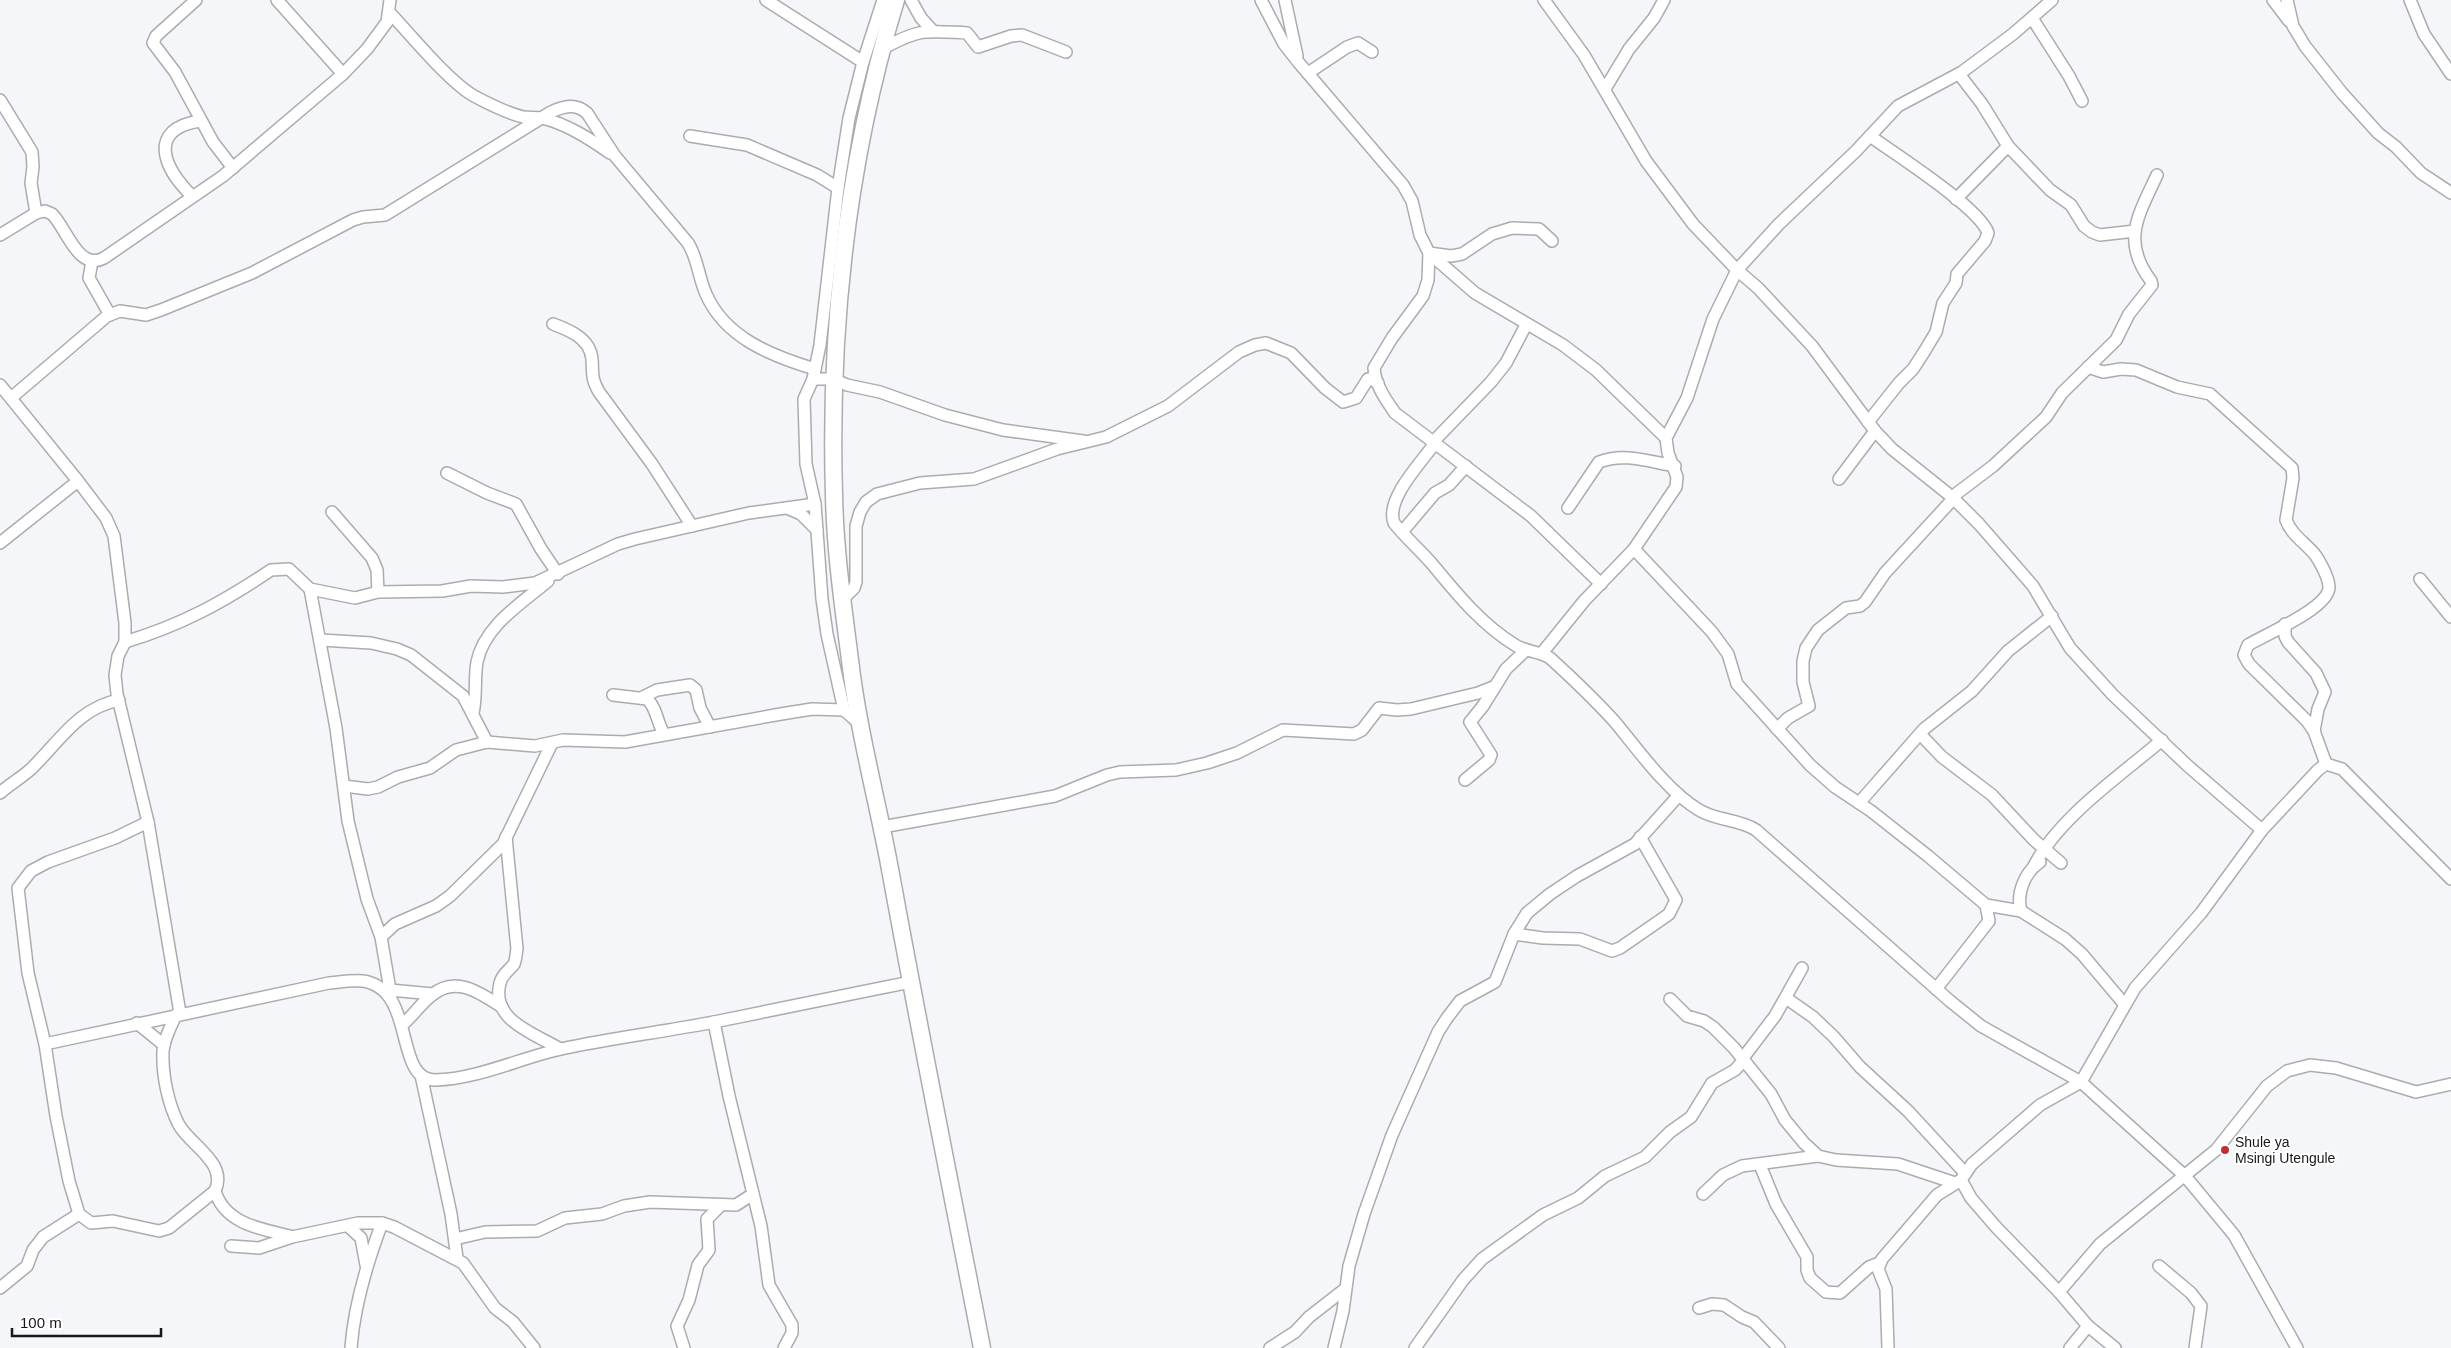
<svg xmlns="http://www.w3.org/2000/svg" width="2451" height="1348" viewBox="0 0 2451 1348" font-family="Arial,sans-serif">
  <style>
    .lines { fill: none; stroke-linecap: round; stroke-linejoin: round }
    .minor-casing { stroke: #aaacaf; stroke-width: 14 }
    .secondary-casing { stroke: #aaacaf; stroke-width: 19 }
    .minor { stroke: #fff; stroke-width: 11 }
    .secondary { stroke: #fff; stroke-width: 16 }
    .poi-dot { fill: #bf3032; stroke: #fff; stroke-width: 2 }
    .labels { text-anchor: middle; stroke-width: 4; stroke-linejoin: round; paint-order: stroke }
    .poi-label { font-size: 14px; fill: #171819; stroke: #fff; text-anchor: start }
  </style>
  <rect width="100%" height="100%" fill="#f4f6f9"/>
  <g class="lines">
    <defs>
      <g id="minor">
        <path d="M 196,0 L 156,36 L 153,43 L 175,72 L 213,142 L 233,168"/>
        <path d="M 277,0 L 343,74"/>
        <path d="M 766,0 L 863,62"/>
        <path d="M 911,0 L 921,18 L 933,31"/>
        <path d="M 1261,0 L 1284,44 L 1299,63 L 1403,185 L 1412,201 L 1420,235 L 1429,253 L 1428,280 L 1423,296 L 1392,338 L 1374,368 C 1375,385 1386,400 1395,413 L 1531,516 L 1601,584"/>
        <path d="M 1285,0 L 1297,56"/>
        <path d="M 1544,0 L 1584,55 L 1646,161 L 1693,224 L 1737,270 L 1758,288 L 1812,346 L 1875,431 L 1892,449 L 1952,497 L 1979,524 L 2033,586 L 2070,648 L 2113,695 L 2188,766 L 2262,830"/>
        <path d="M 2273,0 L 2289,21"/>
        <path d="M 2287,0 L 2293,26 L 2305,46 L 2342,93 L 2378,133 L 2396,147 L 2421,173 L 2451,193"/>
        <path d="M 2410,0 L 2424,34 L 2451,74"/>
        <path d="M 390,13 C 411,35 449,82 474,96 C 489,104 506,113 523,117 C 529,118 536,117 542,118 C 567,124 590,139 610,153"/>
        <path d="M 2032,18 L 2069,76 L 2082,101"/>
        <path d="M 882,49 C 920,28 925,31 967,33 L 978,47 L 1011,36 L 1022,35 L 1066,52"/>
        <path d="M 1308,73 L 1347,47 L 1358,43 L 1372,52"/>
        <path d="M 1605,89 L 1629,49 L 1654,18 L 1664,0"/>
        <path d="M 0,100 L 32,152 L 33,167 L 31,183 L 36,213 L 0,235"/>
        <path d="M 690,136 L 747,145 L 817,175 L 838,188"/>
        <path d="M 2008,146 L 2050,190 L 2071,205 L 2084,226 L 2092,232 L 2100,235 L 2135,231"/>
        <path d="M 192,196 C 164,169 146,129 200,121"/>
        <path d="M 1956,199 L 2008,146 L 1982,104 L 1959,74"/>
        <path d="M 36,213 L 45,211 L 52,214 C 66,227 78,272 104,258 L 223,176 L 343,74 L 367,49 L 387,22 L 390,0"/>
        <path d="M 1552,241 L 1539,229 L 1512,228 L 1492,234 L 1462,254 L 1451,256 L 1429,253 L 1475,293 L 1563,345 L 1596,370 L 1666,438"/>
        <path d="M 92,261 L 89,278 L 110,315"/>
        <path d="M 553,324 C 569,330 590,338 592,359 C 593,374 591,378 599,392 L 652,464 L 692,526"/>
        <path d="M 2088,367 L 2103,372 L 2121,369 L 2136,370 L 2177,387 L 2210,394 L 2292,468 L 2293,478 L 2286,520 C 2292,536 2306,543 2316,556 C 2321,564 2329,578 2329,588 C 2327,609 2266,634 2248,645 L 2244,655 L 2249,664 L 2307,721 L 2314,731 L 2326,764"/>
        <path d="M 813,379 L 833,379 L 847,385 L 880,392 L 945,415 L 1003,430 L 1083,441"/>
        <path d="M 0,385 L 78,481 L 106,518 L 114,536 L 125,623 L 125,642 L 118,656 L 115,675 L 117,694 L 148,822 L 180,1013"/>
        <path d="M 11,398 L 107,316 L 120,311 L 146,315 L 161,310 L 252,273 L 353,220 L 363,217 L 385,215 L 551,112 C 564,106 576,103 587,113 L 615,156 L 688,243 C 698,259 698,276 706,294 C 725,338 772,356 815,369"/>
        <path d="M 1868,422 L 1899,383 L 1913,369 L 1924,352 L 1936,332 L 1943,303 L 1956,283 L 1957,274 L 1985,241 L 1988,233 C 1980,208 1895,154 1870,136"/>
        <path d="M 1433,442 L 1491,382 L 1506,363 L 1526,325"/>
        <path d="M 1435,443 C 1421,463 1385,499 1394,523 C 1406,538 1421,551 1433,565 C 1457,594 1482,625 1515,645 C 1526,652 1539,651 1550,658 C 1572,678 1595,700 1615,722 C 1639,751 1667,791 1699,810 C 1717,821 1739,819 1756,830 L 1950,1001 L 1981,1026 L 2081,1082 L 2185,1176 L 2234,1235 L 2297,1348"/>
        <path d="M 447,473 L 487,493 L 516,504 L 541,549 L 558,574"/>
        <path d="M 1839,479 L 1875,431"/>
        <path d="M 1952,497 L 1993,466 L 2046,417 L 2062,393 L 2116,340 L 2129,314 L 2152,285 L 2151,281 C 2121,241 2138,216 2157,175"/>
        <path d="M 787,508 L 801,514 L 817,530"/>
        <path d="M 1568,508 L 1599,462 C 1624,452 1650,462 1675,466"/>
        <path d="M 332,512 L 372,558 L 377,570 L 378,592"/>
        <path d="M 1402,532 L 1435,493 L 1449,485 L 1466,466"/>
        <path d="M 0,543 L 78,481"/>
        <path d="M 1634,549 L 1712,632 L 1728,654 L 1737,684 L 1810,765 L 1835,787 L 1871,811 L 1928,856 L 1986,905 L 2021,911 L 2065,939 L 2082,954 L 2125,1005"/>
        <path d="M 2420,579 L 2451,617"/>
        <path d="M 310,589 L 336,728 L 348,821 L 367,899 L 381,937 L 391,996"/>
        <path d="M 842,600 L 854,588 L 856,582 L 856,526 L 860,512 L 866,502 L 877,494 L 920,483 L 974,479 L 1057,449 L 1106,437 L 1168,406 L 1239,352 L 1255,345 L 1266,343 L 1291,353 L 1325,388 L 1343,402 L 1356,398 L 1368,379 L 1371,379 L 1378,383"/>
        <path d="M 2285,624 L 2285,636 L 2288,642 L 2316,673 L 2325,692 L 2318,709 L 2314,731"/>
        <path d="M 321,640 L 371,643 L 397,649 L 411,655 L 463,696 L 487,742"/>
        <path d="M 125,642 C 181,625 222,603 271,570 L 289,569 L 310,589 L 355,598 L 378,592 L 442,591 L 471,586 L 503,587 L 535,583 L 618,544 L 635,539 L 749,513 L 815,504"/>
        <path d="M 1542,653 L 1584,601 L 1634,549 L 1676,487 L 1677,477 L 1668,453 L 1666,438 L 1687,398 L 1713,319 L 1737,270 L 1779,224 L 1856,151 L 1898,106 L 1962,72 L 2013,34 L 2052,0"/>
        <path d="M 613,695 L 647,699 C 657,708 657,723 664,734"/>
        <path d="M 643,697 L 657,690 L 690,685 L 696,690 L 700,708 L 710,727"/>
        <path d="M 473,713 C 477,696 474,679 477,662 C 484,626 522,603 548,581"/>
        <path d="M 860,724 L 844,710 L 827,634 L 822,599 L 815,504 L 806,464 L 804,399 L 813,379 L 820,345 L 838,188 L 849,118 L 863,62 L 883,0"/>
        <path d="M 1777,729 L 1788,718 L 1809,706 L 1803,682 L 1803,661 L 1806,648 L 1818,630 L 1846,608 L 1860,606 L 1865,602 L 1885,573 L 1953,499"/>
        <path d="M 1920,734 L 1942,757 L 1992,795 L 2034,840 L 2061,863"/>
        <path d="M 1465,780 L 1489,760 L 1491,755 L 1470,722 L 1483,706 L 1506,669 L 1526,650"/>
        <path d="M 344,786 L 368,789 L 378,787 L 398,777 L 430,768 L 456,750 L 487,742 L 535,746 L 563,740 L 625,742 L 781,714 L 812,709 L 844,710"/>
        <path d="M 0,793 C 10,784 21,778 31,769 C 59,742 78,708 119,700"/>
        <path d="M 1859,803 L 1924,729 L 1972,691 L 2008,651 L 2052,616"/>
        <path d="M 148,822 L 115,838 L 48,862 L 31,871 L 18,888 L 28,973 L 45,1044 L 56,1116 L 69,1181 L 79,1214 L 91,1223 L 113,1221 L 159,1231 L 169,1228 L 215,1191 C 228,1163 191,1146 179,1125 C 168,1104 162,1075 163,1051 C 164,1038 171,1026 176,1015"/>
        <path d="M 882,827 L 1055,796 L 1107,775 L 1120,772 L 1176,770 L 1207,763 L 1237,753 L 1283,730 L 1354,734 L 1362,730 L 1379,708 L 1397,710 L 1411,709 L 1478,693 L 1493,687"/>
        <path d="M 506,837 L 517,949 C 516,953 516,960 514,964 C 509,971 502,974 500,983 C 490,1021 536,1034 560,1049"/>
        <path d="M 2034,866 C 2058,818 2121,775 2162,740"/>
        <path d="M 2021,911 C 2016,893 2025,872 2040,862"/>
        <path d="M 1514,934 L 1543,938 L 1580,939 L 1612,951 L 1620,948 L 1662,919 L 1669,914 L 1676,900 L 1640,837"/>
        <path d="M 381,937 L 395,924 L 436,906 L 450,896 L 503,844 L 552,743"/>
        <path d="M 1936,989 L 1989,921 L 1986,905"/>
        <path d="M 390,990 L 433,994"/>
        <path d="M 1786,998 L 1813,1017 L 1834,1037 L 1860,1067 L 1908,1111 L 1965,1173"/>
        <path d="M 1670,999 L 1687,1016 L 1704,1021 L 1713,1027 L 1734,1048 L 1771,1094 L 1785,1120 L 1804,1143 L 1818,1156 L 1836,1160 L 1898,1164 L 1955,1183"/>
        <path d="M 714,1022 L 729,1096 L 761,1226 L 769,1285 L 792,1325 L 792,1333 L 784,1348"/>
        <path d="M 137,1023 L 164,1045"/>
        <path d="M 402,1025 C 413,1016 421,1003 432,995 C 456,975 480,993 502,1007"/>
        <path d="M 45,1044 L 329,983 C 340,982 352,980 363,981 C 417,989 393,1080 435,1080 C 478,1079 520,1058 561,1049 C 611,1038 663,1032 714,1022 C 779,1009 845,995 911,982"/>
        <path d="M 1743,1058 L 1775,1016 L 1802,968"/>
        <path d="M 421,1075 L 451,1214 L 457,1258"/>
        <path d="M 1760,1165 L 1776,1204 L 1807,1257 L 1807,1270 L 1810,1278 L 1826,1292 L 1840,1293 L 1869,1267 L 1879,1263"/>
        <path d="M 1961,1180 L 1971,1198 L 1996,1227 L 2059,1292 L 2088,1326 L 2115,1348"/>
        <path d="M 215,1191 C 225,1224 261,1229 290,1236"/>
        <path d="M 1703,1194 L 1723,1175 L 1742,1166 L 1818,1156"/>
        <path d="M 348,1226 L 361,1238 L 366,1265"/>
        <path d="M 455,1239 L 485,1232 L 537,1231 L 565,1218 L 602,1214 L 624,1206 L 650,1202 L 736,1205 L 753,1194"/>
        <path d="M 231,1246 L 259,1248 L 292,1237 L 358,1223 L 382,1223 L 394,1227 L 463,1263 L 495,1308 L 513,1322 L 534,1348"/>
        <path d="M 2159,1266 L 2191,1293 L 2201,1306 L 2195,1348"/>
        <path d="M 0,1288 L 27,1266 L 33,1250 L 43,1237 L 79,1214"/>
        <path d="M 2059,1292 L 2100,1244 L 2216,1150 L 2267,1086 L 2287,1071 L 2310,1065 L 2336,1068 L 2416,1092 L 2451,1084"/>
        <path d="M 1699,1308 L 1712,1304 L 1724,1305 L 1742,1317 L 1754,1322 L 1779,1348"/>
        <path d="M 351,1348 C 354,1305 367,1263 382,1223"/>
        <path d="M 684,1348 L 677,1326 L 689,1300 L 698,1265 L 709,1250 L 707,1219 L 720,1206"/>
        <path d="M 1270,1348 L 1295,1332 L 1309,1317 L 1345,1289"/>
        <path d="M 1334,1348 L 1343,1311 L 1349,1266 L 1364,1214 L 1392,1135 L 1438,1032 L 1447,1018 L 1460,1001 L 1495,982 L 1514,934 L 1527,913 L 1550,894 L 1577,876 L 1635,844 L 1679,795"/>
        <path d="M 1415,1348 L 1463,1280 L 1482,1259 L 1543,1215 L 1578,1198 L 1605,1176 L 1645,1157 L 1670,1132 L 1691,1117 L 1712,1083 L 1735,1070 L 1744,1060"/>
        <path d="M 1888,1348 L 1886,1289 L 1878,1269 L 1882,1259 L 1937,1195 L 1961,1180 L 1972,1164 L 2040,1105 L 2081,1082 L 2135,988 L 2201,913 L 2262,830 L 2318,770 L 2326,764 L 2342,769 L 2451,879"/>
        <path d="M 2070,1348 L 2088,1326"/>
      </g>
      <path id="secondary" d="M 896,0 C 847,161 829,328 834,495 C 835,550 843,605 850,660 C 858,730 877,799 890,869 C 919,1029 951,1188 982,1348"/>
    </defs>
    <use href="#minor" class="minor-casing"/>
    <use href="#secondary" class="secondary-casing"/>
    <use href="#minor" class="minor"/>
    <use href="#secondary" class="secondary"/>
  </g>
  <circle class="poi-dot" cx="2225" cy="1150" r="5"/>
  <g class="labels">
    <g class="poi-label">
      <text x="2235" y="1147">Shule ya<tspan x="2235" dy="16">Msingi Utengule</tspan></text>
    </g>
  </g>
  <path d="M12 1328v8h149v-8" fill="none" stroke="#171819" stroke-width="2.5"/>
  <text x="20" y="1328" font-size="15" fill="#171819" stroke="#ffffff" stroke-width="4" paint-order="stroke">100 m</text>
</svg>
